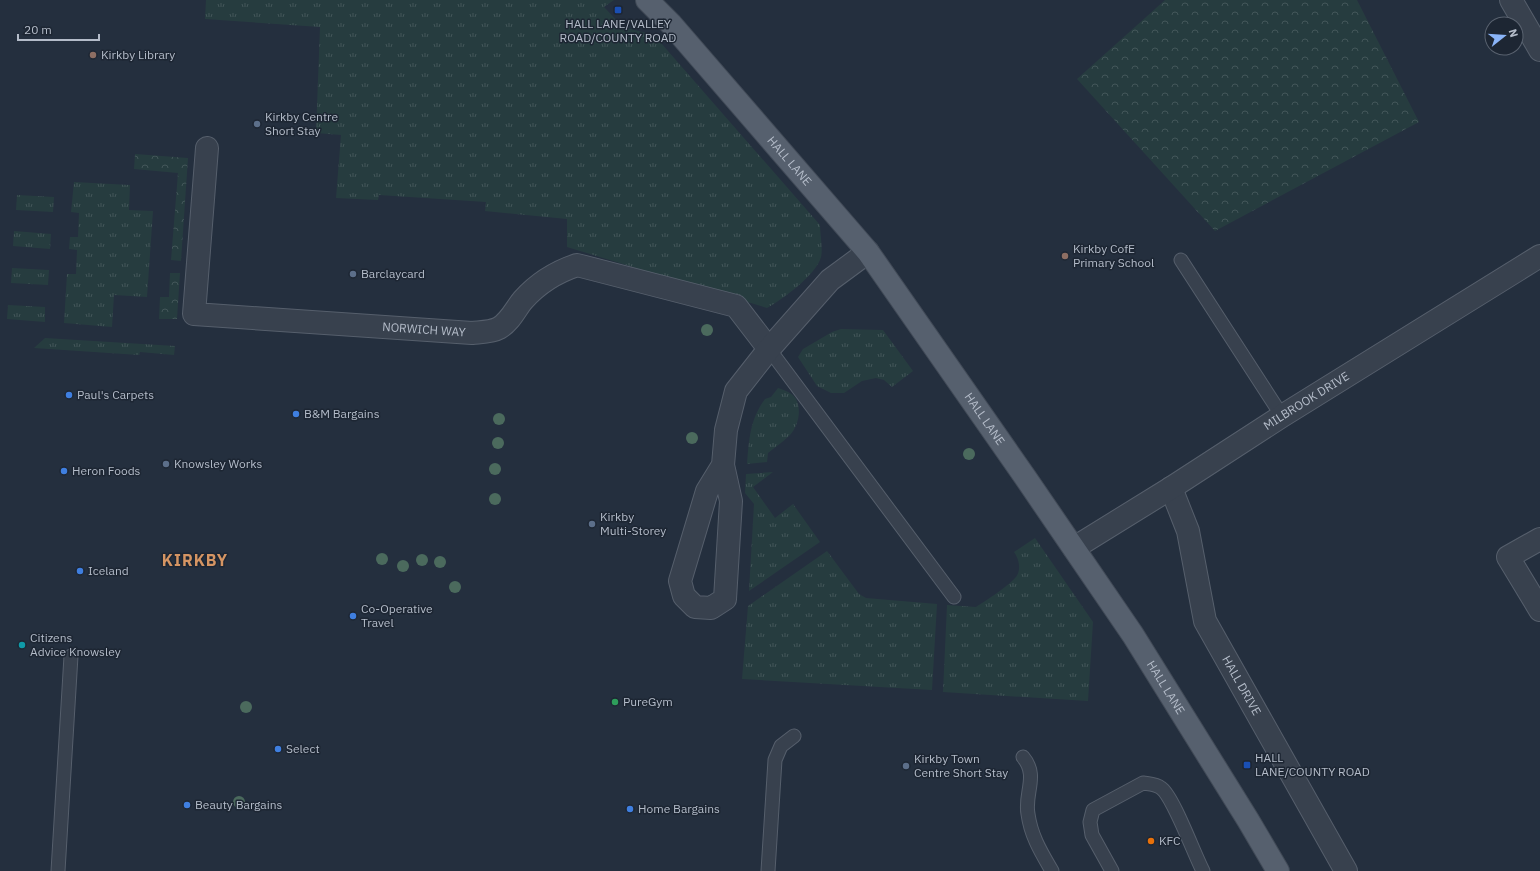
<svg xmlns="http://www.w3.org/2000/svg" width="1540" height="871" viewBox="0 0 1540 871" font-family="'IBM Plex Sans',sans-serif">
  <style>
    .grass { fill: url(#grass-tufts) }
    .forest { fill: url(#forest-crowns) }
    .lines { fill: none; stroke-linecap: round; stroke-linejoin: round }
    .service-casing { stroke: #565f6c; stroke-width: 15 }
    .minor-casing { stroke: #565f6c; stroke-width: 24 }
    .primary-casing { stroke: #414a57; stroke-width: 24 }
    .service { stroke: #38414e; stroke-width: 13 }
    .minor { stroke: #38414e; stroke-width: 22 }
    .primary { stroke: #56606e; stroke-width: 22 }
    .tree { fill: #4b6a5d }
    .transit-dot { fill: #1a4fb4; stroke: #1d2633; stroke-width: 1.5 }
    .education-dot { fill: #8d6e63; stroke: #1d2633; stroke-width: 1.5 }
    .service-dot { fill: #5c6f8a; stroke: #1d2633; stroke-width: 1.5 }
    .shop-dot { fill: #3f7fe0; stroke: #1d2633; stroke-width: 1.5 }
    .culture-dot { fill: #0f9aa8; stroke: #1d2633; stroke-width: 1.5 }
    .leisure-dot { fill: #2e9e5b; stroke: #1d2633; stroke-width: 1.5 }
    .food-dot { fill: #e8710a; stroke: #1d2633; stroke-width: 1.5 }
    .labels { text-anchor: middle; stroke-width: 3; stroke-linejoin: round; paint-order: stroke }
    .poi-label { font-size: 12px; fill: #b4bcc9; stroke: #1d2633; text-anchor: start }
    .street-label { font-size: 12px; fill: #b4bcc9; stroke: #1d2633 }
    .district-label { font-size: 16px; font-weight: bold; letter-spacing: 1px; fill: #d59563; stroke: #1d2633 }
  </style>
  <defs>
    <pattern id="grass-tufts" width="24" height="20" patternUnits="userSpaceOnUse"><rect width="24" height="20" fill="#263c3f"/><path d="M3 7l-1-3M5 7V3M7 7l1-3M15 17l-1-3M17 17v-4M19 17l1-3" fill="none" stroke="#435659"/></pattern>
    <pattern id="forest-crowns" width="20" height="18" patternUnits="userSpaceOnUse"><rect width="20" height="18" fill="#263c3f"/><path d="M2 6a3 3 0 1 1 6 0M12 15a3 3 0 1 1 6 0" fill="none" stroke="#435659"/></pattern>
  </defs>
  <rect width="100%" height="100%" fill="#242f3e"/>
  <g class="grass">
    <path d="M 206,0 L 614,0 L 604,7 L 623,27 L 654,35 L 820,225 C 820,233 823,249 821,257 C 817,274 782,300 767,308 L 567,247 L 567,219 L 485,211 L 486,202 L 379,195 L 378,200 L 336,198 L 341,135 L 316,133 L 320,27 L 205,19 Z"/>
    <path d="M 74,182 L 130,185 L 129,210 L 153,211 L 147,297 L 114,295 L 112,327 L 64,323 L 67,274 L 76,274 L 77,250 L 69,249 L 70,237 L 78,237 L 79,213 L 71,212 Z"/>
    <path d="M 17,195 L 54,197 L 53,212 L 16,210 Z"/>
    <path d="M 14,231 L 51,234 L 50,249 L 13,246 Z"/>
    <path d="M 12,268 L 49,270 L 48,285 L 11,283 Z"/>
    <path d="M 8,305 L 45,307 L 45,322 L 7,319 Z"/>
    <path d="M 841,329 L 883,330 L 913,371 L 892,387 L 884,380 L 876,378 L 862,381 L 844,393 L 831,393 L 817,386 L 798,357 L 803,349 L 832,332 Z"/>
    <path d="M 45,338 L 175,346 L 174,355 L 140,352 L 139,355 L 34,348 Z"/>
    <path d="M 778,388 C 784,390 793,393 796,399 C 802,411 798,426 790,435 C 783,442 775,447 768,453 L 767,462 L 747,464 C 749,440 750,419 765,399 L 771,397 Z"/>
    <path d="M 773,472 L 753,487 L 775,518 L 793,504 L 820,542 L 749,591 L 754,504 L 745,493 L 746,474 Z"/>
    <path d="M 1035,538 L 1093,622 L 1088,701 L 943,692 L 947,605 L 976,607 C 987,600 1007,587 1015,578 C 1022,571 1019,559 1014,552 Z"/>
    <path d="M 827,551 L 859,594 L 866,598 L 937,604 L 932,690 L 742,679 L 748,606 Z"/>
  </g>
  <g class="forest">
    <path d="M 1165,0 L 1357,0 L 1419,122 L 1215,231 L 1077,79 Z"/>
    <path d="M 135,154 L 188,158 L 181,261 L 171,260 L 178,173 L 134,169 Z"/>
    <path d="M 170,273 L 180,273 L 177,319 L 159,319 L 160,297 L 169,297 Z"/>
  </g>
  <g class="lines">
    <defs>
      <g id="service">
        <path d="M 1181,260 L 1282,416"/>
        <path d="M 769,349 L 954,597"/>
        <path d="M 1023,757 C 1039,776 1024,793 1028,814 C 1031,836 1041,852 1052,871"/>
        <path d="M 58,871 L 71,656"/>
        <path d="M 768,871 L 775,760 L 781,746 L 794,736"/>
        <path d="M 1112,871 L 1092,835 L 1090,822 L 1093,810 L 1143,783 C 1149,784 1156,784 1161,788 C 1173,796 1194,854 1203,871"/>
      </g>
      <g id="minor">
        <path d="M 1511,0 L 1540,50"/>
        <path id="s1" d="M 207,148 L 194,314 L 472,333 C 481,332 492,332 499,328 C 510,322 516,308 523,300 C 538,283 556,272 577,265 L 736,306 L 769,349"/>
        <path d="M 723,465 L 707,491 L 680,581 L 684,596 L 695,607 L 711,608 L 725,599 L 731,501 L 723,465 L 726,430 L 736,391 L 769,349 L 830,280 L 868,252"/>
        <path id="s2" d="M 1171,488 L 1188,531 L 1205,621 L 1346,871"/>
        <path d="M 1540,539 L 1508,557 L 1540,610"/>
        <path id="s3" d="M 1074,548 L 1171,488 L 1282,416 L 1540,256"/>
      </g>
      <g id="primary">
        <path id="s4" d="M 647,0 L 671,24 L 868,252 L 1025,477 L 1133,635 L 1248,820 L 1278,871"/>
      </g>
    </defs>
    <use href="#service" class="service-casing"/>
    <use href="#minor" class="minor-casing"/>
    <use href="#primary" class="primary-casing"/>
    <use href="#service" class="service"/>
    <use href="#minor" class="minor"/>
    <use href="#primary" class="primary"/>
  </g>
  <g class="tree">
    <circle cx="707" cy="330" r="6"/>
    <circle cx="499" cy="419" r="6"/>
    <circle cx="692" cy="438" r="6"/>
    <circle cx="498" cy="443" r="6"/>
    <circle cx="969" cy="454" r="6"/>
    <circle cx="495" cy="469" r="6"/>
    <circle cx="495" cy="499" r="6"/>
    <circle cx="382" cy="559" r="6"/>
    <circle cx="422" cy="560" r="6"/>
    <circle cx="440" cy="562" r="6"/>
    <circle cx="403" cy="566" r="6"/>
    <circle cx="455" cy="587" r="6"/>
    <circle cx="246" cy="707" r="6"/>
    <circle cx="239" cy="802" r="6"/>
  </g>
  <g class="transit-dot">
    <rect x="614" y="6" width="8" height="8" rx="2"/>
    <rect x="1243" y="761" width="8" height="8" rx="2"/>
  </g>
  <g class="education-dot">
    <circle cx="93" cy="55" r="4"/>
    <circle cx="1065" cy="256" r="4"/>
  </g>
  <g class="service-dot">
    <circle cx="257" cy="124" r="4"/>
    <circle cx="353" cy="274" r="4"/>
    <circle cx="166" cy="464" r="4"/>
    <circle cx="592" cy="524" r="4"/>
    <circle cx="906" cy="766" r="4"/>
  </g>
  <g class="shop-dot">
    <circle cx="69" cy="395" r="4"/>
    <circle cx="296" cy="414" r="4"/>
    <circle cx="64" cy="471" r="4"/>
    <circle cx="80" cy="571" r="4"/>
    <circle cx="353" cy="616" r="4"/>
    <circle cx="278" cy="749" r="4"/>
    <circle cx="187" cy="805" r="4"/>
    <circle cx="630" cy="809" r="4"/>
  </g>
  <circle class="culture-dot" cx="22" cy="645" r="4"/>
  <circle class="leisure-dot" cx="615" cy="702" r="4"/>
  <circle class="food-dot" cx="1151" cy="841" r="4"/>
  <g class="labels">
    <g class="poi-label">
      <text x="618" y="28" text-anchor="middle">HALL LANE/VALLEY<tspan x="618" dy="14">ROAD/COUNTY ROAD</tspan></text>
      <text x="101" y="59">Kirkby Library</text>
      <text x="265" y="121">Kirkby Centre<tspan x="265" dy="14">Short Stay</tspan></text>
      <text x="1073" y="253">Kirkby CofE<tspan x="1073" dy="14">Primary School</tspan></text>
      <text x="361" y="278">Barclaycard</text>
      <text x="77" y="399">Paul's Carpets</text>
      <text x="304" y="418">B&amp;M Bargains</text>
      <text x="174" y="468">Knowsley Works</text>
      <text x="72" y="475">Heron Foods</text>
      <text x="600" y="521">Kirkby<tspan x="600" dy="14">Multi-Storey</tspan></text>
      <text x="88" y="575">Iceland</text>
      <text x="361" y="613">Co-Operative<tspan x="361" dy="14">Travel</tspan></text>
      <text x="30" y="642">Citizens<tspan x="30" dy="14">Advice Knowsley</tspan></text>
      <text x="623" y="706">PureGym</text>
      <text x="286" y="753">Select</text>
      <text x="1255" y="762">HALL<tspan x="1255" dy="14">LANE/COUNTY ROAD</tspan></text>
      <text x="914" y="763">Kirkby Town<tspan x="914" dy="14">Centre Short Stay</tspan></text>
      <text x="195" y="809">Beauty Bargains</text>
      <text x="638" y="813">Home Bargains</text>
      <text x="1159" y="845">KFC</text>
    </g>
    <g class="street-label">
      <text dy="4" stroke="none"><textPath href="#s4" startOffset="215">HALL LANE</textPath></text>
      <text dy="4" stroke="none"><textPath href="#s1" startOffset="397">NORWICH WAY</textPath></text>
      <text dy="4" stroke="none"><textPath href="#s3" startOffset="275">MILBROOK DRIVE</textPath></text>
      <text dy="4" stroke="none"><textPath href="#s4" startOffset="539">HALL LANE</textPath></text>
      <text dy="4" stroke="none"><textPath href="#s2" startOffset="212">HALL DRIVE</textPath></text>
      <text dy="4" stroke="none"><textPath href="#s4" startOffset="863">HALL LANE</textPath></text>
    </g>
    <g class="district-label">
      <text x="195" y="566">KIRKBY</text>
    </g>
  </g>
  <g transform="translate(1504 36) rotate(73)"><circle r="19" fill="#1d2633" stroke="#59626f"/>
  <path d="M0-3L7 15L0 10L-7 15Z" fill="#8ab4f8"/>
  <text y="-6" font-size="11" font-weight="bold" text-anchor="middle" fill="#b4bcc9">N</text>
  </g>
  <path d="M18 34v6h81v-6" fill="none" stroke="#b4bcc9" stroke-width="2"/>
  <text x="24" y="34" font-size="12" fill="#b4bcc9" stroke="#1d2633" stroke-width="3" paint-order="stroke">20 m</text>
</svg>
